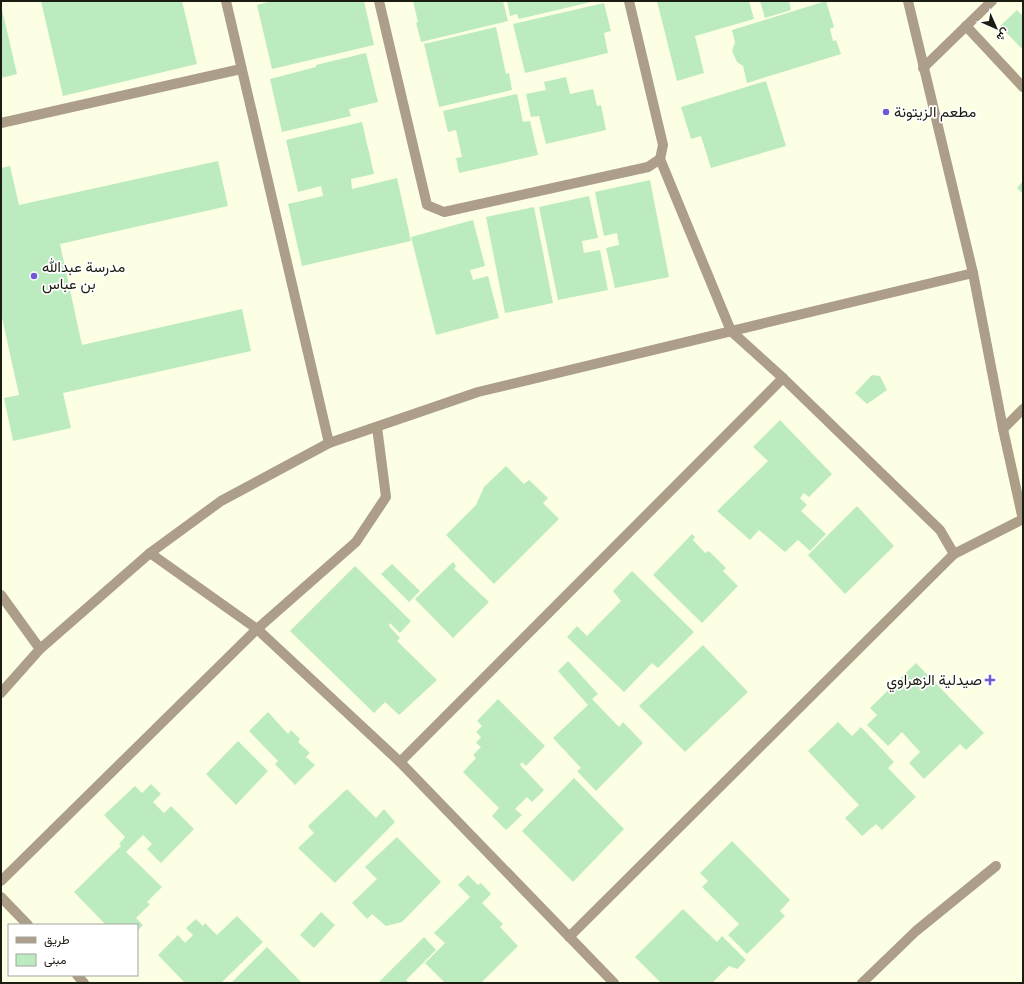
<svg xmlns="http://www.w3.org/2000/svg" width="1024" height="984" viewBox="0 0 1024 984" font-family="Figtree,Vazirmatn,sans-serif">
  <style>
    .building { fill: #bcebc0 }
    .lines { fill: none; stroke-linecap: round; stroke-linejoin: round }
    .minor { stroke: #ad9e89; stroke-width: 10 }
    .poi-dot { fill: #6f5ad4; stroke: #fff; stroke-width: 1.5 }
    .labels { text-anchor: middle; stroke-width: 3.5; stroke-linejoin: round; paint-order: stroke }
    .poi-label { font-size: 15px; fill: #1c1d11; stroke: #fff; text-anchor: start }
  </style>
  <rect width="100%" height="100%" fill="#fcffe4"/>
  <g class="building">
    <path d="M 41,1 L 182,1 L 197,64 L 63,96 Z"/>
    <path d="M 272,1 L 364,1 L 374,45 L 272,69 L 257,5 Z"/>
    <path d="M 413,1 L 503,1 L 508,21 L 421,42 L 416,23 L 418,22 Z"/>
    <path d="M 507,1 L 591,1 L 591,2 L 519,19 L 517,14 L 510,16 Z"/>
    <path d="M 657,1 L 749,1 L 754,19 L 695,36 L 704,73 L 677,81 Z"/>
    <path d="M 760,1 L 789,1 L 791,10 L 765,18 Z"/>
    <path d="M 826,1 L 834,27 L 830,29 L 833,41 L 836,40 L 841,54 L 747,83 L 743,66 L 737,62 L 732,51 L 735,42 L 732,30 Z"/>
    <path d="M 604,3 L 611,31 L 604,33 L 608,53 L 525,73 L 513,24 Z"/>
    <path d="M 1,5 L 17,74 L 1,78 Z"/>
    <path d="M 1017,10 L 1023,16 L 1023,50 L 1000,26 Z"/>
    <path d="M 496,27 L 506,74 L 509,73 L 512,90 L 439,107 L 424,44 Z"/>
    <path d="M 366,53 L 378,102 L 349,109 L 351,116 L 282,132 L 270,79 L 316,67 L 316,65 Z"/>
    <path d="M 566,77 L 570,94 L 593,89 L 597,106 L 601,105 L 606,130 L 546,144 L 539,116 L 531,117 L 526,94 L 546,90 L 544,82 Z"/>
    <path d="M 766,81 L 786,146 L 711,168 L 701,136 L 691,139 L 681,107 Z"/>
    <path d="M 517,94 L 523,122 L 530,121 L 538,155 L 459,173 L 456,158 L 462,157 L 456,130 L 448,132 L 443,111 Z"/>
    <path d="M 362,122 L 374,174 L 351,179 L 352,189 L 397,178 L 411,241 L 302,266 L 288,204 L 323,196 L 321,186 L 298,192 L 286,140 Z"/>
    <path d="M 218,161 L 228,206 L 60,244 L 82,345 L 242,309 L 251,351 L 63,393 L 71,428 L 13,441 L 4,398 L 19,395 L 1,313 L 1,168 L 10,166 L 19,205 Z"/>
    <path d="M 650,180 L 669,277 L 615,288 L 606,248 L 619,245 L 617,233 L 604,236 L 595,192 Z"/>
    <path d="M 1023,181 L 1023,194 L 1017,188 Z"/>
    <path d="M 589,196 L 598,238 L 582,241 L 584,253 L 600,250 L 608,290 L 558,300 L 539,207 Z"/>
    <path d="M 534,207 L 553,303 L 505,313 L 486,217 Z"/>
    <path d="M 473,220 L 485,266 L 470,270 L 473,280 L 488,276 L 499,318 L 436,335 L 411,237 Z"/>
    <path d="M 872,375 L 880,376 L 887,390 L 867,404 L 855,393 Z"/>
    <path d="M 780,420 L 832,474 L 809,497 L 804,493 L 800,498 L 807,505 L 801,511 L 826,534 L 810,551 L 798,540 L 785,552 L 759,530 L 750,540 L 717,511 L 768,461 L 753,447 Z"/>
    <path d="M 506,466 L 524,484 L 529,480 L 548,498 L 543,503 L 559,519 L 494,584 L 446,535 L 476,505 L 484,487 Z"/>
    <path d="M 857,506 L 894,546 L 845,594 L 808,555 Z"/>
    <path d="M 692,534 L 695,537 L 693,540 L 705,553 L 709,551 L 726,568 L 723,571 L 738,586 L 702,623 L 653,575 Z"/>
    <path d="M 453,562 L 456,566 L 454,569 L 489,602 L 453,638 L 415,599 Z"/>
    <path d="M 392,564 L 420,591 L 409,602 L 381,574 Z"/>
    <path d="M 355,566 L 411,621 L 400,633 L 390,623 L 389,626 L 400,638 L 397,641 L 437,680 L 399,715 L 385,702 L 374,713 L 290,631 Z"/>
    <path d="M 632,571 L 694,632 L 658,668 L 652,663 L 624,692 L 567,637 L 577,626 L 587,636 L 621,601 L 613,591 Z"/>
    <path d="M 703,645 L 748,692 L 685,752 L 639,706 Z"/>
    <path d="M 568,661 L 598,694 L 592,699 L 619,727 L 623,722 L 643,743 L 596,791 L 577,771 L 581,768 L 553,738 L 588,705 L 558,671 Z"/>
    <path d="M 916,663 L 984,733 L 966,750 L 960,744 L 924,779 L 909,763 L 920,752 L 902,732 L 888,746 L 867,725 L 877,715 L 870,708 Z"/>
    <path d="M 498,699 L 545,746 L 526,766 L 522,762 L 520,765 L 544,790 L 532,802 L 527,797 L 515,809 L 522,815 L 506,830 L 492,816 L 499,808 L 463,772 L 476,758 L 473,755 L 481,747 L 476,743 L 481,737 L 476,732 L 482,726 L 477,721 Z"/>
    <path d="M 268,712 L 288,734 L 291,730 L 300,739 L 298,742 L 310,753 L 306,757 L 315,765 L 295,785 L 275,764 L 278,761 L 249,731 Z"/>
    <path d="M 838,722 L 852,736 L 861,727 L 894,762 L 888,768 L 916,797 L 882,830 L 876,824 L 862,836 L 845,818 L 859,805 L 808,751 Z"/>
    <path d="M 238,741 L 268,771 L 236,805 L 206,774 Z"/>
    <path d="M 574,778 L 624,829 L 573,882 L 522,831 Z"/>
    <path d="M 151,784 L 161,794 L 153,802 L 164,813 L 171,806 L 194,829 L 161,863 L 147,849 L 152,844 L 143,835 L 126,852 L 162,887 L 147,902 L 150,904 L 136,918 L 143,925 L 137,931 L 137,925 L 106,925 L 74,892 L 121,846 L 119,844 L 125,837 L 104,815 L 135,786 L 142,793 Z"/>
    <path d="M 347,789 L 376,818 L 384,809 L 395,822 L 335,883 L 298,848 L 314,833 L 308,826 Z"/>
    <path d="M 397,837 L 441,882 L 402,922 L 386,926 L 372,914 L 367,919 L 352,903 L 377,879 L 365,867 Z"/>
    <path d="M 732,841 L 790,900 L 780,911 L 785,916 L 747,954 L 728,935 L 739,924 L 702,887 L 708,881 L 700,873 Z"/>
    <path d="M 468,875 L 478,885 L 481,883 L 491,894 L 482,903 L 503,924 L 500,927 L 518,946 L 481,983 L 445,983 L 425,963 L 445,943 L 434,933 L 470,897 L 458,885 Z"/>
    <path d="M 683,909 L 717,942 L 722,936 L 746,960 L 737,969 L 729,966 L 712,983 L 661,983 L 635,957 Z"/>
    <path d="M 321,912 L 335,925 L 314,948 L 300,935 Z"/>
    <path d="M 237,916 L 263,942 L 221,983 L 185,983 L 158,955 L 178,935 L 185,943 L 193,935 L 186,928 L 196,919 L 203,926 L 205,923 L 217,935 Z"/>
    <path d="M 424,937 L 436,950 L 406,980 L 409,983 L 378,983 Z"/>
    <path d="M 267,947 L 302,983 L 231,983 Z"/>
  </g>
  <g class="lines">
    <g class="minor">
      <path d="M 226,1 L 329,443"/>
      <path d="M 379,1 L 427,205 L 444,212 L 648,167 L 660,159 L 663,145 L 629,1"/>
      <path d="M 908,1 L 973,273 L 1003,429 L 1023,520"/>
      <path d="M 966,26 L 1023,87"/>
      <path d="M 923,68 L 992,1"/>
      <path d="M 1,123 L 241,69"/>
      <path d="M 660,159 L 731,331 L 783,378 L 940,530 L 954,554"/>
      <path d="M 1003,429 L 1023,409"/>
      <path d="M 150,553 L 257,629 L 400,762 L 614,983"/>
      <path d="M 1,595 L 40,649"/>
      <path d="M 1,693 L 40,649 L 150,553 L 221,501 L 329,443 L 478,392 L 973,273"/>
      <path d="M 400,762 L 783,378"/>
      <path d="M 1,881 L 257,629 L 356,542 L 386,497 L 377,427"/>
      <path d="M 1,897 L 28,925"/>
      <path d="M 569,937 L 954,554 L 1023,519"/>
      <path d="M 77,975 L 84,983"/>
      <path d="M 862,983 L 916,931 L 996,866"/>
    </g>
  </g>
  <g class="poi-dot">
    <circle cx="886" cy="112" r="4"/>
    <circle cx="34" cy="276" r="4"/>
    <path d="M988 674h4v4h4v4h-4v4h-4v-4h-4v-4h4z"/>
  </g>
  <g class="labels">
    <g class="poi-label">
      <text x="894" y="117">مطعم الزيتونة</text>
      <text x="42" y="272">مدرسة عبدالله<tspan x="42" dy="17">بن عباس</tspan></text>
      <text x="982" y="685" text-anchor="end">صيدلية الزهراوي</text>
    </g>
  </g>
  <rect width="1024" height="984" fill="none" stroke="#1c1d11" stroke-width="4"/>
  <rect x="8" y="924" width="130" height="52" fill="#ffffff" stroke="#a4a5a0"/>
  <rect x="16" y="937" width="20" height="6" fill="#ad9e89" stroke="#a4a5a0"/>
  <text x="44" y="944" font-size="12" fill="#1c1d11">طريق</text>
  <rect x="16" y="954" width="20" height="12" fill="#bcebc0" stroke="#a4a5a0"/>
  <text x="44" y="964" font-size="12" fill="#1c1d11">مبنى</text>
  <g transform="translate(996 28) rotate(135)" stroke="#ffffff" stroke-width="3" paint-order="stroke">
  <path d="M0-3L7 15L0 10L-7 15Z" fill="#1c1d11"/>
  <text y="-6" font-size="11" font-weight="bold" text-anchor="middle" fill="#1c1d11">ش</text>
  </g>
</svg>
